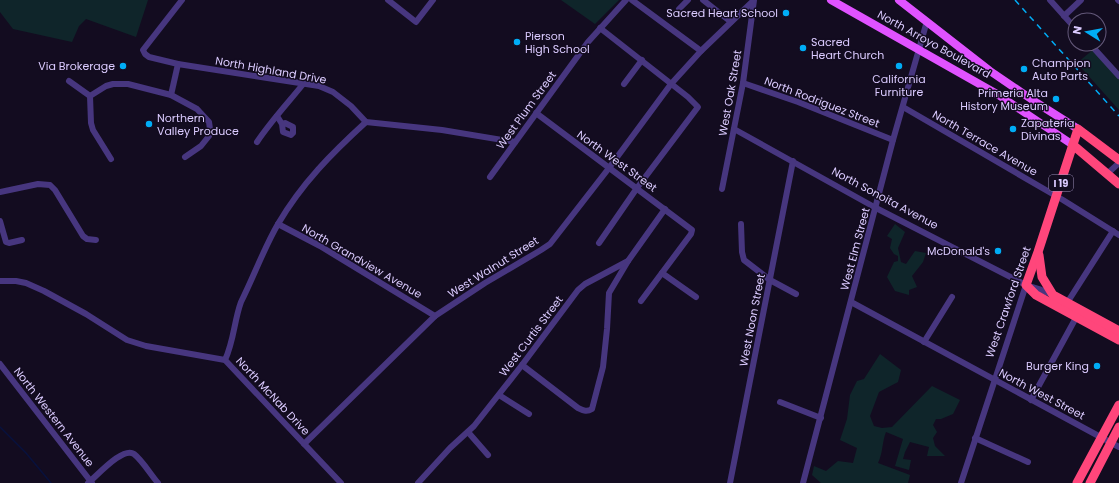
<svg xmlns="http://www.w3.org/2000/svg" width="1119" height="483" viewBox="0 0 1119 483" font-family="Poppins,sans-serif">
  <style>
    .green { fill: #0f252a }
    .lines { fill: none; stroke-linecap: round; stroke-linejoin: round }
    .stream { stroke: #08113d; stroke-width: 1.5 }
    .minor { stroke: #47367f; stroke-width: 6 }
    .major { stroke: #e052ff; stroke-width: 8 }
    .highway { stroke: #ff467b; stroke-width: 9 }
    .rail { stroke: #00adf6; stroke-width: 1.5; stroke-dasharray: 6 5; stroke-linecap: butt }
    .poi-dot { fill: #00adf6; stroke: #130c20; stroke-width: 1.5 }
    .labels { text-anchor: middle; stroke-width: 3; stroke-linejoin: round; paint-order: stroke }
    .shield { fill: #130c20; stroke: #9f92bc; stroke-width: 1 }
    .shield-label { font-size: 10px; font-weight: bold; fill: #dbcbff }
    .poi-label { font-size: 11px; fill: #dbcbff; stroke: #130c20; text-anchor: end }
    .street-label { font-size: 11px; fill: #dbcbff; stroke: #130c20 }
  </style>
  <rect width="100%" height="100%" fill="#130c20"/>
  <g class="green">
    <path d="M 0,0 L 148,0 L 136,37 L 86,19 L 79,26 L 72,42 L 13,29 L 0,12 Z"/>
    <path d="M 561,0 L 619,0 L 595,24 Z"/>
    <path d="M 1094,49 L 1119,76 L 1119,110 L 1077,63 Z"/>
    <path d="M 895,224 L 905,232 L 898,248 L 901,262 L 906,264 L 915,251 L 926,253 L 923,262 L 912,276 L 917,287 L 909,290 L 909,295 L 895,291 L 887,277 L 894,262 L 898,261 L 898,256 L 894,254 L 890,248 L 892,239 L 887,236 Z"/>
    <path d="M 880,354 L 901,370 L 898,382 L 879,392 L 870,416 L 874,426 L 882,428 L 892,427 L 932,386 L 960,400 L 953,414 L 941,419 L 936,419 L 933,425 L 937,432 L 933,438 L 935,446 L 945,456 L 927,456 L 929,447 L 910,442 L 905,452 L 903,459 L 911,460 L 909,470 L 895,466 L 903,439 L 886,432 C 882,442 883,453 878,463 L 910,475 L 908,483 L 821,483 L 812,475 L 814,466 L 826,471 L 838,461 L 853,463 L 857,448 L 840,440 L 847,419 L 850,395 L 857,381 L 864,379 Z"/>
  </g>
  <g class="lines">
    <path class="stream" d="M 0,427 L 26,453 L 51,483"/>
    <g class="minor">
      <path d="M 182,0 L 143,50 L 145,54 L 149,57 L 178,64 L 319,86 L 333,92 L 351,106 L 366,122 L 442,130 L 515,142"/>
      <path d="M 388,0 L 416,22 L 433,0"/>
      <path d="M 632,0 L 701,51"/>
      <path d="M 703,0 L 731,22"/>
      <path d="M 1050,0 L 1075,28"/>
      <path d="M 1118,0 L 1119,1"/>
      <path d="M 679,9 L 688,0"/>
      <path d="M 1064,16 L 1081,0"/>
      <path d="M 1090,44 L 1119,76"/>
      <path d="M 69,81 L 90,96"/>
      <path d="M 743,83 L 798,102 L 893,140"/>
      <path d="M 624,84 L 642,60"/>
      <path d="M 171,95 L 178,64"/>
      <path d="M 903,107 L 1063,200 L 1119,235"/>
      <path d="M 536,113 L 692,230 L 691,234 L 641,301"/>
      <path d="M 277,116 L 282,124 L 283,132 L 291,135 L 293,133 L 293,127 L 285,123 L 282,124"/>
      <path d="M 734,129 L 876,208 L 1026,285 L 1039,289 L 1053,295"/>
      <path d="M 257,142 C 271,121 288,103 304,83"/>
      <path d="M 111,159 L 93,130 L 91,123 L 90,96 L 106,86 L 113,84 L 128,84 L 171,95 L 197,109 L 209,122 L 210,129 L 209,136 L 201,146 L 185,157"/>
      <path d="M 1107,174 L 1119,163"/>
      <path d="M 490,177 L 588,42 L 626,0"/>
      <path d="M 722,189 L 743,83 L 754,0"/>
      <path d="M 0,192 L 38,184 L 50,185 L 55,190 L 83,236 L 87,239 L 96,240"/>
      <path d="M 0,221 L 6,242 L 9,243 L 22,240"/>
      <path d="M 278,224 L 320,246 L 435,316"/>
      <path d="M 741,224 L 742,252 L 744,260 L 770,280 L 796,294"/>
      <path d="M 599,243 L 637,188 L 698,107 L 688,97 L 600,28"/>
      <path d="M 662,273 L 696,297"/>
      <path d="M 0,281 L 16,281 L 26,283 L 44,291 L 86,314 L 127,340 L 146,346 L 225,360 L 341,483"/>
      <path d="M 851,302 L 1119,447"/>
      <path d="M 1067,303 L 1113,231"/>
      <path d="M 924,342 L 952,297"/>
      <path d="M 225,360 C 234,341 234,321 241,302 C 254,276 264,248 278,224 C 302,183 332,153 366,122"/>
      <path d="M 0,364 L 92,483"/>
      <path d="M 522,365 L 578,408 C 584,411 587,412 592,409 L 603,367 L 607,329 L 609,293 L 628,261"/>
      <path d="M 499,395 L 529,414"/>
      <path d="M 1031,400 L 1078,314"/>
      <path d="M 780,402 L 821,418"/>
      <path d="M 468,432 L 488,455"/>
      <path d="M 975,438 L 1028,462"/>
      <path d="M 304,444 L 435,316 L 485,283 L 541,250 L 550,244 L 609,168 L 671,84 L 701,51 L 753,1"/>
      <path d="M 88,483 C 97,476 123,446 134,454 C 142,460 151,475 158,483"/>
      <path d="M 418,483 L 450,448 L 474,426 L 522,365 L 578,290 L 585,284 L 628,261 L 665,209"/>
      <path d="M 730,483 L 793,161"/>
      <path d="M 803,483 L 893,140 L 927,21"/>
      <path d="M 961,483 L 1026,285"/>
    </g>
    <g class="major">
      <path d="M 831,0 L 997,94 L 1073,145"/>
      <path d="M 899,0 L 990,71 L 1037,103 L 1078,129"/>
    </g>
    <g class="highway">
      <path d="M 1073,145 L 1119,184"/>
      <path d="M 1119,160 L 1078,129 L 1038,252 L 1026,285 L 1036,295 L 1119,340"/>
      <path d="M 1039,255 L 1042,277 L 1053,295 L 1119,331"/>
      <path d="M 1077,483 L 1119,405"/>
      <path d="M 1090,483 L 1119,427"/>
    </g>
    <path class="rail" d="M 1015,0 L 1119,116"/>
  </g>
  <g class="poi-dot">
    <circle cx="786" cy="13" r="4"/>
    <circle cx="517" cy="42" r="4"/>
    <circle cx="803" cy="48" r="4"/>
    <circle cx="123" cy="66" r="4"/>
    <circle cx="899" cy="66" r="4"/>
    <circle cx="1024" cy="69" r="4"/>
    <circle cx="1056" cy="99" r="4"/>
    <circle cx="149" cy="124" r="4"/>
    <circle cx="1013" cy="129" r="4"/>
    <circle cx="998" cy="251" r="4"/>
    <circle cx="1097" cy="366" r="4"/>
  </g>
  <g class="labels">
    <rect class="shield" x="1049" y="175" width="24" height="16" rx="3"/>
    <g class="shield-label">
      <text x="1061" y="187">I 19</text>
    </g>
    <g class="poi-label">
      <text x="778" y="17">Sacred Heart School</text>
      <text x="525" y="40" text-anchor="start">Pierson<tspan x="525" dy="13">High School</tspan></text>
      <text x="811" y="46" text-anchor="start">Sacred<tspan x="811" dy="13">Heart Church</tspan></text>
      <text x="1032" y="67" text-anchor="start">Champion<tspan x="1032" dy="13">Auto Parts</tspan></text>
      <text x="115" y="70">Via Brokerage</text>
      <text x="899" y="83" text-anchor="middle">California<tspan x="899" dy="13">Furniture</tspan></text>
      <text x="1048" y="97">Primeria Alta<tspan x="1048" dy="13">History Museum</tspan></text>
      <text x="157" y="122" text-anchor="start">Northern<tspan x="157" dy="13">Valley Produce</tspan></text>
      <text x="1021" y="127" text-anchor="start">Zapateria<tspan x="1021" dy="13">Divinas</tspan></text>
      <text x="990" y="255">McDonald's</text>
      <text x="1089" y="370">Burger King</text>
    </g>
    <g class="street-label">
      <text transform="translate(934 44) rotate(29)" y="4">North Arroyo Boulevard</text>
      <text transform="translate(271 70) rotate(10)" y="4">North Highland Drive</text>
      <text transform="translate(730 93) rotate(-80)" y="4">West Oak Street</text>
      <text transform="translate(822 102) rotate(21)" y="4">North Rodriguez Street</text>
      <text transform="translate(526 110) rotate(-54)" y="4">West Plum Street</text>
      <text transform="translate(985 143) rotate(30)" y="4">North Terrace Avenue</text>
      <text transform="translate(617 161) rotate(36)" y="4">North West Street</text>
      <text transform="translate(885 198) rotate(28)" y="4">North Sonoita Avenue</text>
      <text transform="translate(855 249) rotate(-75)" y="4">West Elm Street</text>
      <text transform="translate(362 261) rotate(30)" y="4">North Grandview Avenue</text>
      <text transform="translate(493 267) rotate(-32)" y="4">West Walnut Street</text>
      <text transform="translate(1008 302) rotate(-71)" y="4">West Crawford Street</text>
      <text transform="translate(752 320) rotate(-79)" y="4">West Noon Street</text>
      <text transform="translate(531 336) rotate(-53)" y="4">West Curtis Street</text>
      <text transform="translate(1042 394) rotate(28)" y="4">North West Street</text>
      <text transform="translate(273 396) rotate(47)" y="4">North McNab Drive</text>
      <text transform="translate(54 417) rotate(52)" y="4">North Western Avenue</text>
    </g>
  </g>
  <g transform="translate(1087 32) rotate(281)"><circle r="19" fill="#130c20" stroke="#635879"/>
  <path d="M0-3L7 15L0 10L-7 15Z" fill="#00adf6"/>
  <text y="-6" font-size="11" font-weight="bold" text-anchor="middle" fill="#dbcbff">N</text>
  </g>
</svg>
